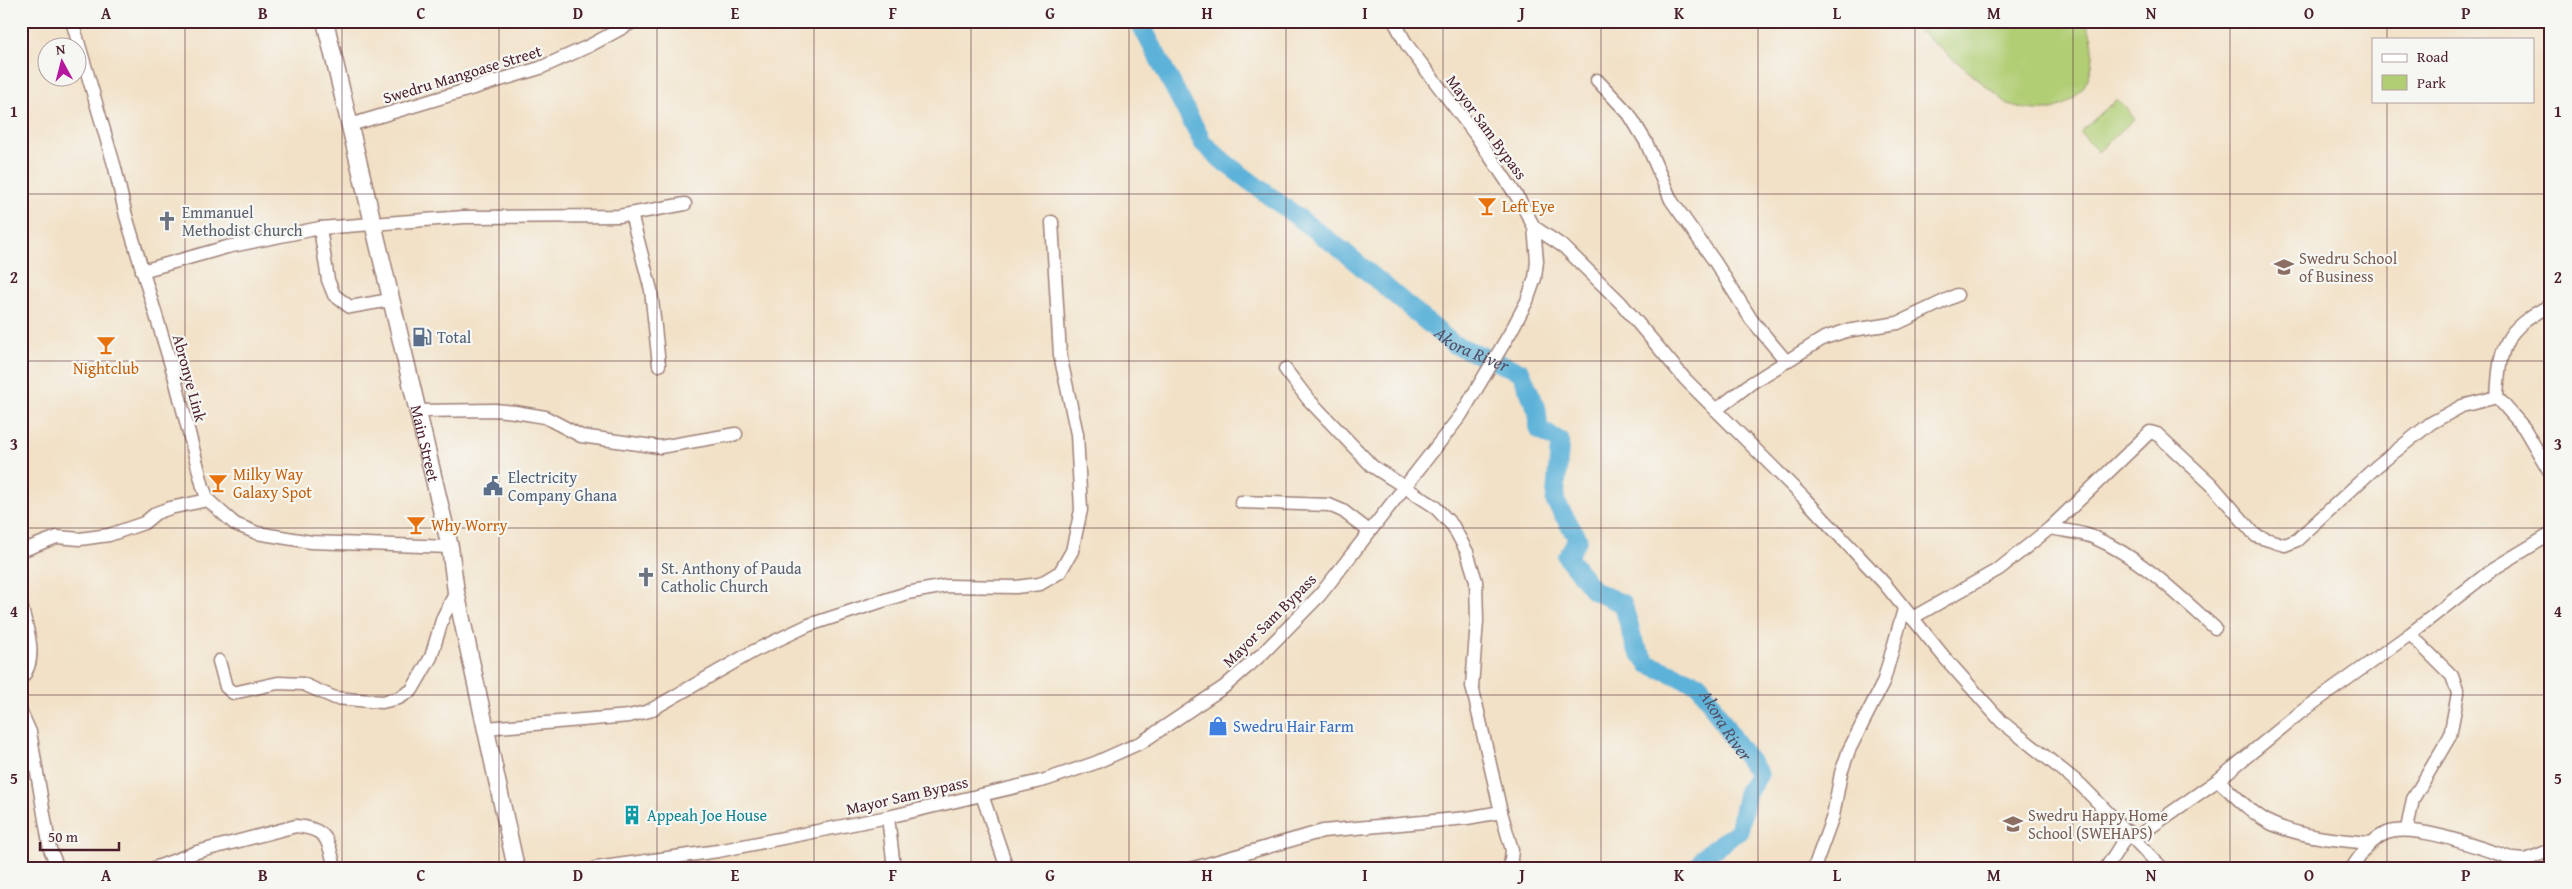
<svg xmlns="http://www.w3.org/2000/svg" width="2572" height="889" viewBox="0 0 2572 889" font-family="'Gentium Book Plus',serif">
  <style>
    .green { fill: #b1ce75; stroke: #7e7650 }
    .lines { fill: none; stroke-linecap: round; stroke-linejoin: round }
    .river { stroke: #5db2d9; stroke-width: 19 }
    .minor-casing { stroke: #9e8078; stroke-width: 15 }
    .major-casing { stroke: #9e8078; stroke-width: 19 }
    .minor { stroke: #fff; stroke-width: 12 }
    .major { stroke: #fff; stroke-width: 16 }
    .grid { fill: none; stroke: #4a1f2b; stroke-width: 1; stroke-opacity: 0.55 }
    .labels { text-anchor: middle; stroke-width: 4.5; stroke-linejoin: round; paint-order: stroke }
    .street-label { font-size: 16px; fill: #4a1f2b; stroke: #f6f6f2 }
    .food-label { font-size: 16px; fill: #c56008; stroke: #f6f6f2; text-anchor: start }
    .worship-label { font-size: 16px; fill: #5b616d; stroke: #f6f6f2; text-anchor: start }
    .education-label { font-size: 16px; fill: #785e54; stroke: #f6f6f2; text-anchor: start }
    .service-label { font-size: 16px; fill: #4e5e75; stroke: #f6f6f2; text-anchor: start }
    .shop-label { font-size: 16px; fill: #366cbe; stroke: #f6f6f2; text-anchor: start }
    .culture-label { font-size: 16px; fill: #0d838f; stroke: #f6f6f2; text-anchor: start }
    .water-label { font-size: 18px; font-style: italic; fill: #515268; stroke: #f6f6f2 }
    .neatline { fill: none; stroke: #4a1f2b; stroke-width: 2 }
    .grid-label { font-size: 16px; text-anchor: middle; font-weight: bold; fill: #4a1f2b }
  </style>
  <rect width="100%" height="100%" fill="#f6f6f2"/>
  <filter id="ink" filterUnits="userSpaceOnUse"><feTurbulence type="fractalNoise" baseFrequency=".02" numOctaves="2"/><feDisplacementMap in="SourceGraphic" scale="10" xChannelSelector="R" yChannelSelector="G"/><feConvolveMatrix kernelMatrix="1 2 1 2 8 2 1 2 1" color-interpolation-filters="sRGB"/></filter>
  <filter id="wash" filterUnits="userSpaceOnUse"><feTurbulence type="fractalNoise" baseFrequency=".0096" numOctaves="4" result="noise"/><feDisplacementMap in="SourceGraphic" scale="20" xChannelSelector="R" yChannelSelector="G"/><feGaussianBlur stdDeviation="1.12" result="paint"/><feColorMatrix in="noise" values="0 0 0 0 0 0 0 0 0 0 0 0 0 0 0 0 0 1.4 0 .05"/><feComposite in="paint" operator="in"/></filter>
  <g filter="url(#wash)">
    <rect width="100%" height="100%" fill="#f2e1c6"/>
    <g class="green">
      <path d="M 1907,21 L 2085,21 C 2104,55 2089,105 2046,110 C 2032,111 2021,108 2008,104 Z"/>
      <path d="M 2117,99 L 2135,118 L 2098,152 L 2080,132 Z"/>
    </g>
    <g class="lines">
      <path class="river" id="s1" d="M 1139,21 L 1203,143 L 1224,162 L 1343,251 L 1453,344 L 1521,372 L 1537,410 L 1539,430 L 1560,441 L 1555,501 L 1578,539 L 1567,557 L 1594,591 L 1623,604 L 1635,646 L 1648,664 L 1700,685 L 1733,739 L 1759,774 L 1747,793 L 1739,831 L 1704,856 L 1698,868"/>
    </g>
  </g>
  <g filter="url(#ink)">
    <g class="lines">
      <defs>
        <g id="minor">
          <path d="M 72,21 L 115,168 L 126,216 L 174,375 L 203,487 L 208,500 L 219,510 L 235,524 L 257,533 L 311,542 L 450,547"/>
          <path d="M 1597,80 L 1629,114 L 1646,142 L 1671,200 L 1715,262 L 1751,319 L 1786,361"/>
          <path d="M 350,125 L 540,68 L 589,46 L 635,21"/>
          <path d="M 631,214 L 651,290 L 659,365"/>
          <path d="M 1534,227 L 1564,247 L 1621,303 L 1685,379 L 1804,498 L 1884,583 L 1945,658 L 2002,722 L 2081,785 L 2162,868"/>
          <path d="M 320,228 L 328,280 L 334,295 L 350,307 L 390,300"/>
          <path d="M 142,271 L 227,247 L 320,228 L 464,217 L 619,216 L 685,204"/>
          <path d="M 2497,397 C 2500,346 2503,330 2551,305"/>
          <path d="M 2497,397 L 2524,428 L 2551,474"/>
          <path d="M 1716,410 L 1750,384 L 1824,338 L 1846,331 L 1898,323 L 1957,295"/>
          <path d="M 416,411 L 495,410 L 515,412 L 545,417 L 581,436 L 660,447 L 736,434"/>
          <path d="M 1241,502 L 1329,505 L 1343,511 L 1369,531"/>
          <path d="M 2050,528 C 2065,531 2082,532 2095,538 C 2141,558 2178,595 2215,628"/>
          <path d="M 21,551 L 57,537 L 80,539 L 109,535 L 144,523 L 156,513 L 170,508 L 208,500"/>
          <path d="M 21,605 C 27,630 39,658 21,679"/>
          <path d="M 1912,618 L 1999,569 L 2050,528 L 2150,432 L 2157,434 L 2211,484 L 2256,536 L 2285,545 L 2297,540 L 2377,466 L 2431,423 L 2462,406 L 2497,397"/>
          <path d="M 219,661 L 226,687 L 233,693 L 278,683 L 303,684 L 335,698 L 382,702 L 399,698 L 412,690 L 431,657 L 443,617 L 456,592"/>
          <path d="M 21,712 L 30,732 L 50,849 L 58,868"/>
          <path d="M 486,728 L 629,716 L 649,711 L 754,651 L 809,625 L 907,593 L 946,586 L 1016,587 L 1040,584 L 1060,572 L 1072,551 L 1081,510 L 1077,434 L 1060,355 L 1052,222"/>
          <path d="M 2218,780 C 2234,795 2252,814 2272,824 C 2302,837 2337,840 2370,843"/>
          <path d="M 982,795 L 1007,868"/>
          <path d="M 1501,812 L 1512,850 L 1510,868"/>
          <path d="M 888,817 L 894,868"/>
          <path d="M 2407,829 L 2413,799 L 2450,736 L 2458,693 L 2452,676 L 2410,634"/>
          <path d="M 2135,838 L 2218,780 L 2301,712 L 2410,634 L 2493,569 L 2551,534"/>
          <path d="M 154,868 L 197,852 L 296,826 C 328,829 328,840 335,868"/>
          <path d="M 596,868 L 718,851 L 888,817 L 1045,780 L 1095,763 L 1142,742 L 1224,687 L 1262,654 L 1320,595 L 1461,415 L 1510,333 L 1527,301 L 1535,278 L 1537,261 L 1534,227 L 1520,201 L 1475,134 L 1407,45 L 1394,21"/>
          <path d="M 1194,868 L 1323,831 L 1467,818 L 1501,812 L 1472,686 L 1477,621 L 1476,581 L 1467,552 L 1453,526 L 1434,506 L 1372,466 L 1308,399 L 1285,369"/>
          <path d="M 1814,868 L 1833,816 L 1841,773 L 1849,750 L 1883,683 L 1904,609"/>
          <path d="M 2106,868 L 2129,832"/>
          <path d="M 2352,868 C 2361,854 2371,839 2387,833 C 2415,822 2485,850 2514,859 L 2526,860 L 2551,850"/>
        </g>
        <g id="major">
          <path id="s2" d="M 325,21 L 450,547 L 456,592 L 516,868"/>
        </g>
      </defs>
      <use href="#minor" class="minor-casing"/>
      <use href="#major" class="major-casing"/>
      <use href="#minor" class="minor"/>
      <use href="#major" class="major"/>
    </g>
  </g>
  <path class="grid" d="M 185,21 L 185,868M 342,21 L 342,868M 499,21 L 499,868M 657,21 L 657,868M 814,21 L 814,868M 971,21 L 971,868M 1129,21 L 1129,868M 1286,21 L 1286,868M 1443,21 L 1443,868M 1601,21 L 1601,868M 1758,21 L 1758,868M 1915,21 L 1915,868M 2073,21 L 2073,868M 2230,21 L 2230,868M 2387,21 L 2387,39M 2387,101 L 2387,868M 21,194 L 2551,194M 21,361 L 2551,361M 21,528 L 2551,528M 21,695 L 2551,695"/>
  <defs>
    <symbol id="bar-bare" viewBox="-9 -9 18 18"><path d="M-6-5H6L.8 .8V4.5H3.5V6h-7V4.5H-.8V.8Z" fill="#e8710a" stroke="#f6f6f2" stroke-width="2.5" paint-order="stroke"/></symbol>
    <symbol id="church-bare" viewBox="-9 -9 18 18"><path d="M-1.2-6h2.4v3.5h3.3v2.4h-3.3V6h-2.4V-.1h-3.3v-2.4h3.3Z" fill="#6b7280" stroke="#f6f6f2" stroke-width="2.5" paint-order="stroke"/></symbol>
    <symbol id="school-bare" viewBox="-9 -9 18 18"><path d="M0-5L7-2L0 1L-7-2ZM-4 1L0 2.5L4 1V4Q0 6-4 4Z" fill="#8d6e63" stroke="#f6f6f2" stroke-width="2.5" paint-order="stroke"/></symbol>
    <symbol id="fuel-bare" viewBox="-9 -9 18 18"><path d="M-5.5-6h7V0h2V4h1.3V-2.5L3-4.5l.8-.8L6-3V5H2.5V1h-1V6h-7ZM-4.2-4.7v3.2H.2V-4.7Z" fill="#5c6f8a" stroke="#f6f6f2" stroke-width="2.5" paint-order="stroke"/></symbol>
    <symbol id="civic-bare" viewBox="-9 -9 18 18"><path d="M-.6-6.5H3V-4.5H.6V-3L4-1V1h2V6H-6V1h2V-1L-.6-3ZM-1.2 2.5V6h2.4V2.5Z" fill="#5c6f8a" stroke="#f6f6f2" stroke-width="2.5" paint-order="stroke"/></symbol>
    <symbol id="shop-bare" viewBox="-9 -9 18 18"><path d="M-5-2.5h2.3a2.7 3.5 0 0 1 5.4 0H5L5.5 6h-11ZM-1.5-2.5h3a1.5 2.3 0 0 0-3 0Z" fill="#3f7fe0" stroke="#f6f6f2" stroke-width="2.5" paint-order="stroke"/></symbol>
    <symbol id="building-bare" viewBox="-9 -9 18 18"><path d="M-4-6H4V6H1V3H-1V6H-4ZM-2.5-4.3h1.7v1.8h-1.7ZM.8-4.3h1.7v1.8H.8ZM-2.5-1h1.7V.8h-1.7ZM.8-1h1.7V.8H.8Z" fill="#0f9aa8" stroke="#f6f6f2" stroke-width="2.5" paint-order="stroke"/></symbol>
  </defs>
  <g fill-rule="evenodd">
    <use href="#bar-bare" x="1473" y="192" width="28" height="28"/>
    <use href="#church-bare" x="153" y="207" width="28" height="28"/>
    <use href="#school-bare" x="2270" y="253" width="28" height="28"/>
    <use href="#fuel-bare" x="408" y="323" width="28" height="28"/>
    <use href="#bar-bare" x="92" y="331" width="28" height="28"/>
    <use href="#bar-bare" x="204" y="469" width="28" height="28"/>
    <use href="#civic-bare" x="479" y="472" width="28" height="28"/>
    <use href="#bar-bare" x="402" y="511" width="28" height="28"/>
    <use href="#church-bare" x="632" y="563" width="28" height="28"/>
    <use href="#shop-bare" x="1204" y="712" width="28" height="28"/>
    <use href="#building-bare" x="618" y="801" width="28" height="28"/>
    <use href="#school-bare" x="1999" y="810" width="28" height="28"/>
  </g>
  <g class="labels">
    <g class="street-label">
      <text transform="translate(462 74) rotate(-17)" y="6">Swedru Mangoase Street</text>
      <text transform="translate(1487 127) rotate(54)" y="6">Mayor Sam Bypass</text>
      <text transform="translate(190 378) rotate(75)" y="6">Abronye Link</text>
      <text dy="6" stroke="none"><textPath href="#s2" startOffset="434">Main Street</textPath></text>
      <text transform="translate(1269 620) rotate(-45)" y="6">Mayor Sam Bypass</text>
      <text transform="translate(907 795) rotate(-13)" y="6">Mayor Sam Bypass</text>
    </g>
    <g class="food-label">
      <text x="1502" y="212">Left Eye</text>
      <text x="106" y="374" text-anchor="middle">Nightclub</text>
      <text x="233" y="480">Milky Way<tspan x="233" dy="18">Galaxy Spot</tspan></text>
      <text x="431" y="531">Why Worry</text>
    </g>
    <g class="worship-label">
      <text x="182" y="218">Emmanuel<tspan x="182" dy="18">Methodist Church</tspan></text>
      <text x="661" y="574">St. Anthony of Pauda<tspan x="661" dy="18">Catholic Church</tspan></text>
    </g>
    <g class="education-label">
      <text x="2299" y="264">Swedru School<tspan x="2299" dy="18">of Business</tspan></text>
      <text x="2028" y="821">Swedru Happy Home<tspan x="2028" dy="18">School (SWEHAPS)</tspan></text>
    </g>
    <g class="service-label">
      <text x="437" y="343">Total</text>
      <text x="508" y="483">Electricity<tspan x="508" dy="18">Company Ghana</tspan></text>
    </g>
    <g class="shop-label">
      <text x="1233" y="732">Swedru Hair Farm</text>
    </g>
    <g class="culture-label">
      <text x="647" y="821">Appeah Joe House</text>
    </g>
    <g class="water-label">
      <text dy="6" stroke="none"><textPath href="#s1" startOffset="478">Akora River</textPath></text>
      <text dy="6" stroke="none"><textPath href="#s1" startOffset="988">Akora River</textPath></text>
    </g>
  </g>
  <rect width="2572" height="889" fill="none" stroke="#f6f6f2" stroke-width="55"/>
  <rect x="2372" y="38" width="162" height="65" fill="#f6f6f2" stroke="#b1a0a2"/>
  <rect x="2382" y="54" width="25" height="8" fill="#ffffff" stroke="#b1a0a2"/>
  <text x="2417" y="62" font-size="15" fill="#4a1f2b">Road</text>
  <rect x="2382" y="75" width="25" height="15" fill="#b1ce75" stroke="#b1a0a2"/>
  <text x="2417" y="88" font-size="15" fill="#4a1f2b">Park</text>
  <g transform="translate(62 62) rotate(353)"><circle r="24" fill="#f6f6f2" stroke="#b1a0a2"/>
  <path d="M0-4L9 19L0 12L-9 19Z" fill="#b5179e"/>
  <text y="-8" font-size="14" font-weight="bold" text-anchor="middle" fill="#4a1f2b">N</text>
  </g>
  <path d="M40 842v8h79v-8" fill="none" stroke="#4a1f2b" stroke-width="2.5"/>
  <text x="48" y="842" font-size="15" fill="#4a1f2b" stroke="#f6f6f2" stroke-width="4" paint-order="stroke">50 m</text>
  <rect x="28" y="28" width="2516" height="834" class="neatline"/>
  <g class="grid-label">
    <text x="106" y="19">A</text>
    <text x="263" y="19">B</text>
    <text x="421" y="19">C</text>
    <text x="578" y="19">D</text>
    <text x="735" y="19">E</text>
    <text x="893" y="19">F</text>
    <text x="1050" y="19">G</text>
    <text x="1207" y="19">H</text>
    <text x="1365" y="19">I</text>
    <text x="1522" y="19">J</text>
    <text x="1679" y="19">K</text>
    <text x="1837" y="19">L</text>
    <text x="1994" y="19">M</text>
    <text x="2151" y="19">N</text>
    <text x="2309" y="19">O</text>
    <text x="2466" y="19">P</text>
    <text x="14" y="117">1</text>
    <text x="2558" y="117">1</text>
    <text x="14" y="283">2</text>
    <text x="2558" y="283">2</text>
    <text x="14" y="450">3</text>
    <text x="2558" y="450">3</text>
    <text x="14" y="617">4</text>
    <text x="2558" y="617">4</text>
    <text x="14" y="784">5</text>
    <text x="2558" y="784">5</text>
    <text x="106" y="881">A</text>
    <text x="263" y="881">B</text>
    <text x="421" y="881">C</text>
    <text x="578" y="881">D</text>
    <text x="735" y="881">E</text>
    <text x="893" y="881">F</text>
    <text x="1050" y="881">G</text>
    <text x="1207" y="881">H</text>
    <text x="1365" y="881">I</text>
    <text x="1522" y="881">J</text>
    <text x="1679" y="881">K</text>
    <text x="1837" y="881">L</text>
    <text x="1994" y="881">M</text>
    <text x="2151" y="881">N</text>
    <text x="2309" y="881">O</text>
    <text x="2466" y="881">P</text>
  </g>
</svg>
